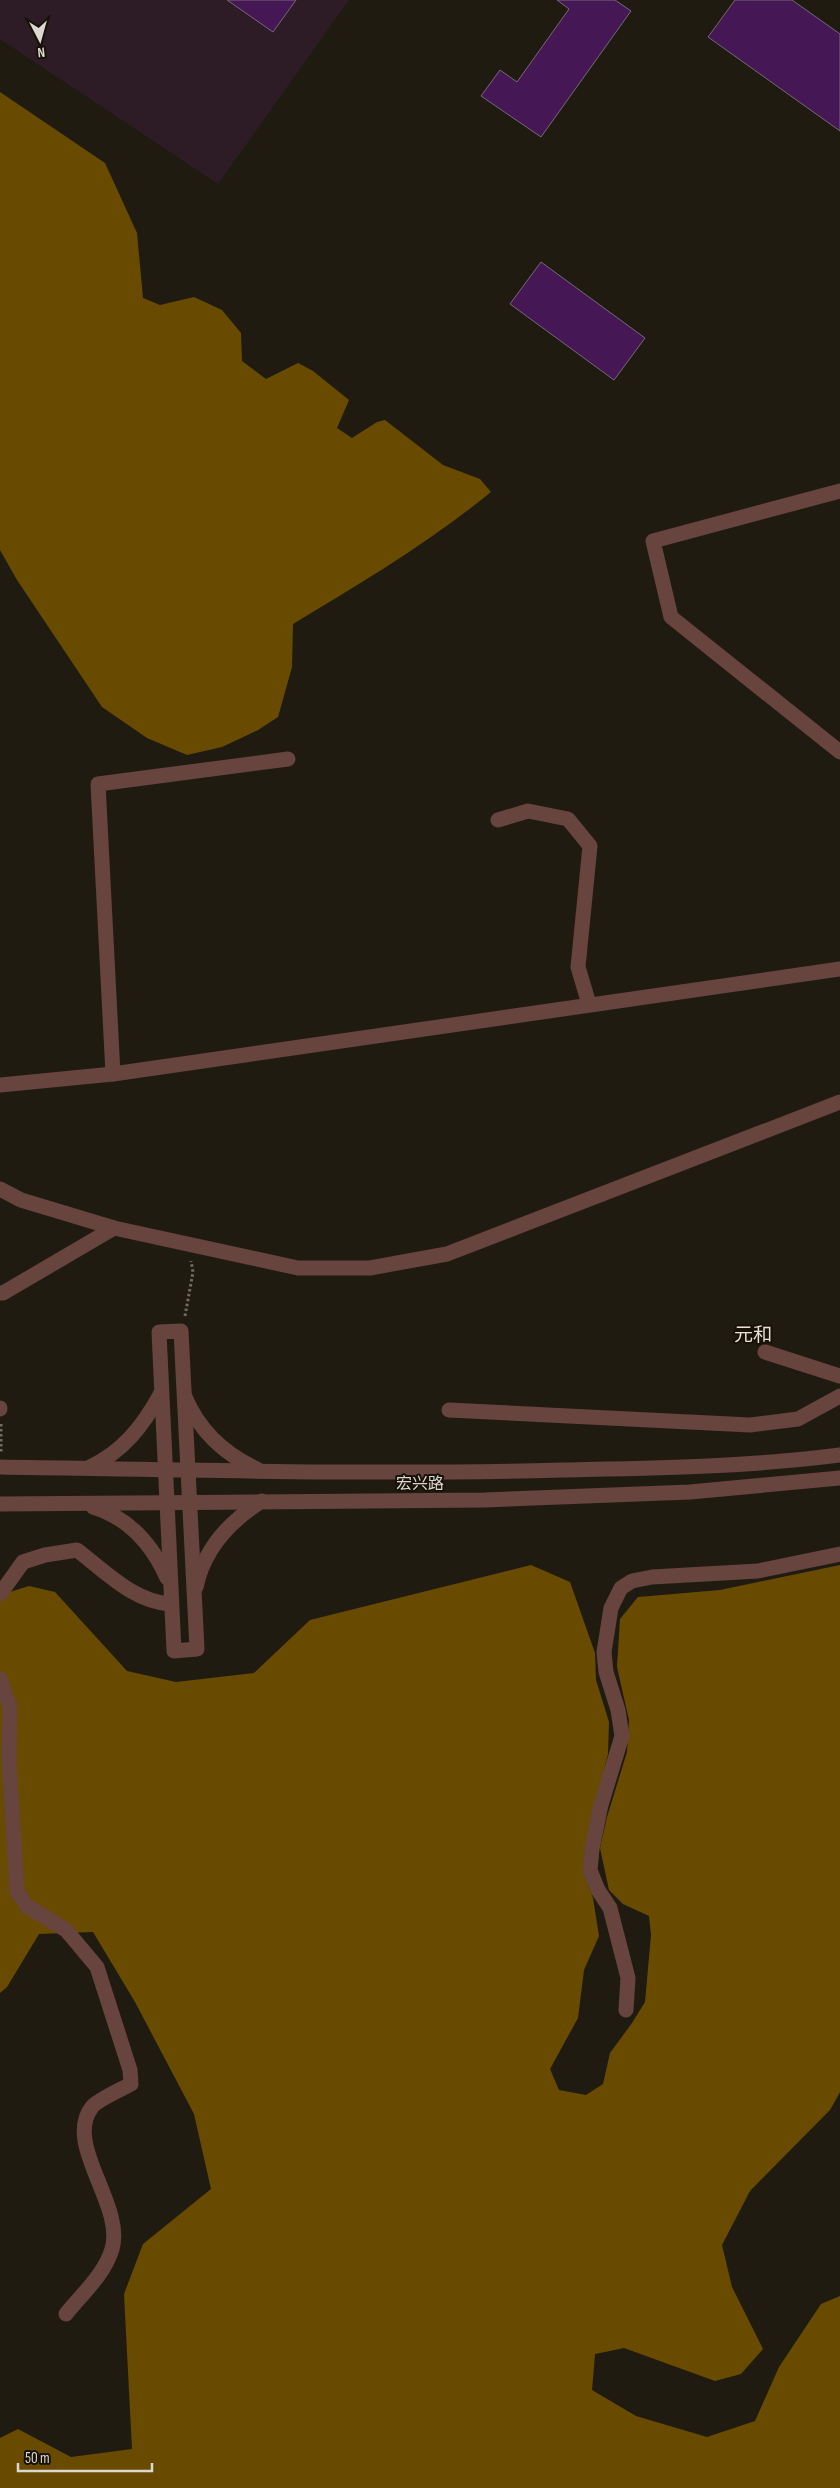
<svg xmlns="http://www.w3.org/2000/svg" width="840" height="2488" viewBox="0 0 840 2488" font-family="'Sofia Sans Condensed','Noto Sans SC',sans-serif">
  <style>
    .industrial { fill: #2d1c25 }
    .forest { fill: #694b00 }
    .building { fill: #461755; stroke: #736a76 }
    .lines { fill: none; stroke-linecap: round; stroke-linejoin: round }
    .path { stroke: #716c63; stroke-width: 3; stroke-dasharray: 2.5 2.5; stroke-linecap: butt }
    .minor { stroke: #67443d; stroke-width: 15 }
    .tertiary { stroke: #67443d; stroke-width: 15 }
    .labels { text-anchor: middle; stroke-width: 4; stroke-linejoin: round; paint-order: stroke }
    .street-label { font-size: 16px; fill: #dcd8d1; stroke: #171108 }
    .quarter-label { font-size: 19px; fill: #e9e1d4; stroke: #171108 }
  </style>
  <rect width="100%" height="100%" fill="#201b11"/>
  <path class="industrial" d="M 0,0 L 349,0 L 218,184 L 0,39 Z"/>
  <g class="forest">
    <path d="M 0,92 L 105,163 L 137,233 L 143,298 L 160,305 L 194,297 L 222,310 L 241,333 L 242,361 L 266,379 L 298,363 L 313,371 L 349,400 L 337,428 L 352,438 L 377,422 L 385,420 L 443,465 L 480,479 L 491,492 C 430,542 361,583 293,624 L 292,667 L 278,717 L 258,730 L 222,747 L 187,755 L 147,738 L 102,707 L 17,580 L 0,550 Z"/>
    <path d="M 531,1565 L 570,1582 L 595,1653 L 596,1680 L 609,1722 L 608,1754 L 585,1848 L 583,1871 L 593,1898 L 599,1936 L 584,1970 L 578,2018 L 550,2069 L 559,2090 L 586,2095 L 603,2084 L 610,2053 L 632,2023 L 645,2002 L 651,1935 L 649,1916 L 623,1904 L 609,1890 L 600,1848 L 607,1817 L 627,1752 L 629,1720 L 617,1667 L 620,1619 L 638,1597 L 720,1590 L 840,1565 L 840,2092 L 830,2110 L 750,2191 L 722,2245 L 732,2287 L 763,2349 L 741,2374 L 715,2381 L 624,2348 L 595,2354 L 592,2390 L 636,2416 L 707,2437 L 755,2421 L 779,2367 L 821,2304 L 840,2296 L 840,2488 L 0,2488 L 0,2438 L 18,2429 L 71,2457 L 132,2449 L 124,2294 L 143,2244 L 211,2189 L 194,2114 L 135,2002 L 93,1932 L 39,1934 L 7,1987 L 0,1993 L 0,1595 L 29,1586 L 55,1592 L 127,1671 L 176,1682 L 254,1673 L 310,1620 Z"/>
  </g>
  <g class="building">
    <path d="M 227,0 L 296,0 L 273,32 Z"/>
    <path d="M 557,0 L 615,0 L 631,11 L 541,137 L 481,96 L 500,70 L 517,82 L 569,9 Z"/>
    <path d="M 735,0 L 792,0 L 840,34 L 840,131 L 708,37 Z"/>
    <path d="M 541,262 L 645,338 L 614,380 L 510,304 Z"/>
  </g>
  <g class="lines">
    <g class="path">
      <path d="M 185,1316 L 193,1272 L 191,1261"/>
      <path d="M 1,1424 L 1,1453"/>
    </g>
    <g class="minor">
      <path d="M 840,491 L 653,541 L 671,617 L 840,752"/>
      <path d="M 498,820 L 528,811 L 568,819 L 590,846 L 578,967 L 589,1004"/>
      <path d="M 113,1074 L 98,784 L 288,759"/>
      <path d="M 0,1189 L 21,1200 L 114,1228 L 298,1268 L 370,1268 L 447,1254 L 840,1102"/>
      <path d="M 0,1293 L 3,1293 L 114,1228"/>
      <path d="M 765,1352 L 840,1376"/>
      <path d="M 0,1408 L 0,1409"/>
      <path d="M 449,1410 L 750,1425 L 798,1419 L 840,1396"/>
      <path d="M 0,1594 L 23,1562 L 45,1555 L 77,1550 C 106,1572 134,1602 171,1604"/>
      <path d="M 0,1679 L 10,1706 L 9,1760 L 17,1892 L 27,1906 L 66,1930 L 97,1967 L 130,2070 L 131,2084 C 122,2089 97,2100 92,2107 C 63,2144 125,2205 112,2249 C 104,2275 82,2294 66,2314"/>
      <path d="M 626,2010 L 628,1978 L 610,1908 L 598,1890 L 590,1870 L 592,1849 L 601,1805 L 622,1736 L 618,1710 L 606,1672 L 604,1652 L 611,1608 L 621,1588 L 632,1581 L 652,1577 L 758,1571 L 840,1554"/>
    </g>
    <g class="tertiary">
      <path d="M 0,1085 L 113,1074 L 840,969"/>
      <path d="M 181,1331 L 197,1649 L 174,1651 L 159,1332 Z"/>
      <path d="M 185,1397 C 199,1430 224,1454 257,1469"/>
      <path d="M 0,1467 C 187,1470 374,1475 562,1470 C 654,1468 748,1467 840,1455"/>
      <path d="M 88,1468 C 123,1452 143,1426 161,1393"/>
      <path d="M 0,1504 L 485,1500 L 690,1492 L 840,1478"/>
      <path d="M 93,1507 C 129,1518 152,1544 167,1578"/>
      <path d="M 196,1587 C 204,1549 230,1521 262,1501"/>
    </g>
  </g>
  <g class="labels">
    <g class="street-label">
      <text x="420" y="1489">宏兴路</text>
    </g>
    <g class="quarter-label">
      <text x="753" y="1341">元和</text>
    </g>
  </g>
  <g transform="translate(40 40) rotate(174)" stroke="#171108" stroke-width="4" paint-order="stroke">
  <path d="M0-4L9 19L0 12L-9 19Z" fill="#dcd8d1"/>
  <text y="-8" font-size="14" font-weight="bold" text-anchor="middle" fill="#dcd8d1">N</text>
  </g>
  <path d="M18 2463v8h134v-8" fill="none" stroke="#dcd8d1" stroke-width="2.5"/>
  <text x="25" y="2463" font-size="15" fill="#dcd8d1" stroke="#171108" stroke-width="4" paint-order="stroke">50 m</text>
</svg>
